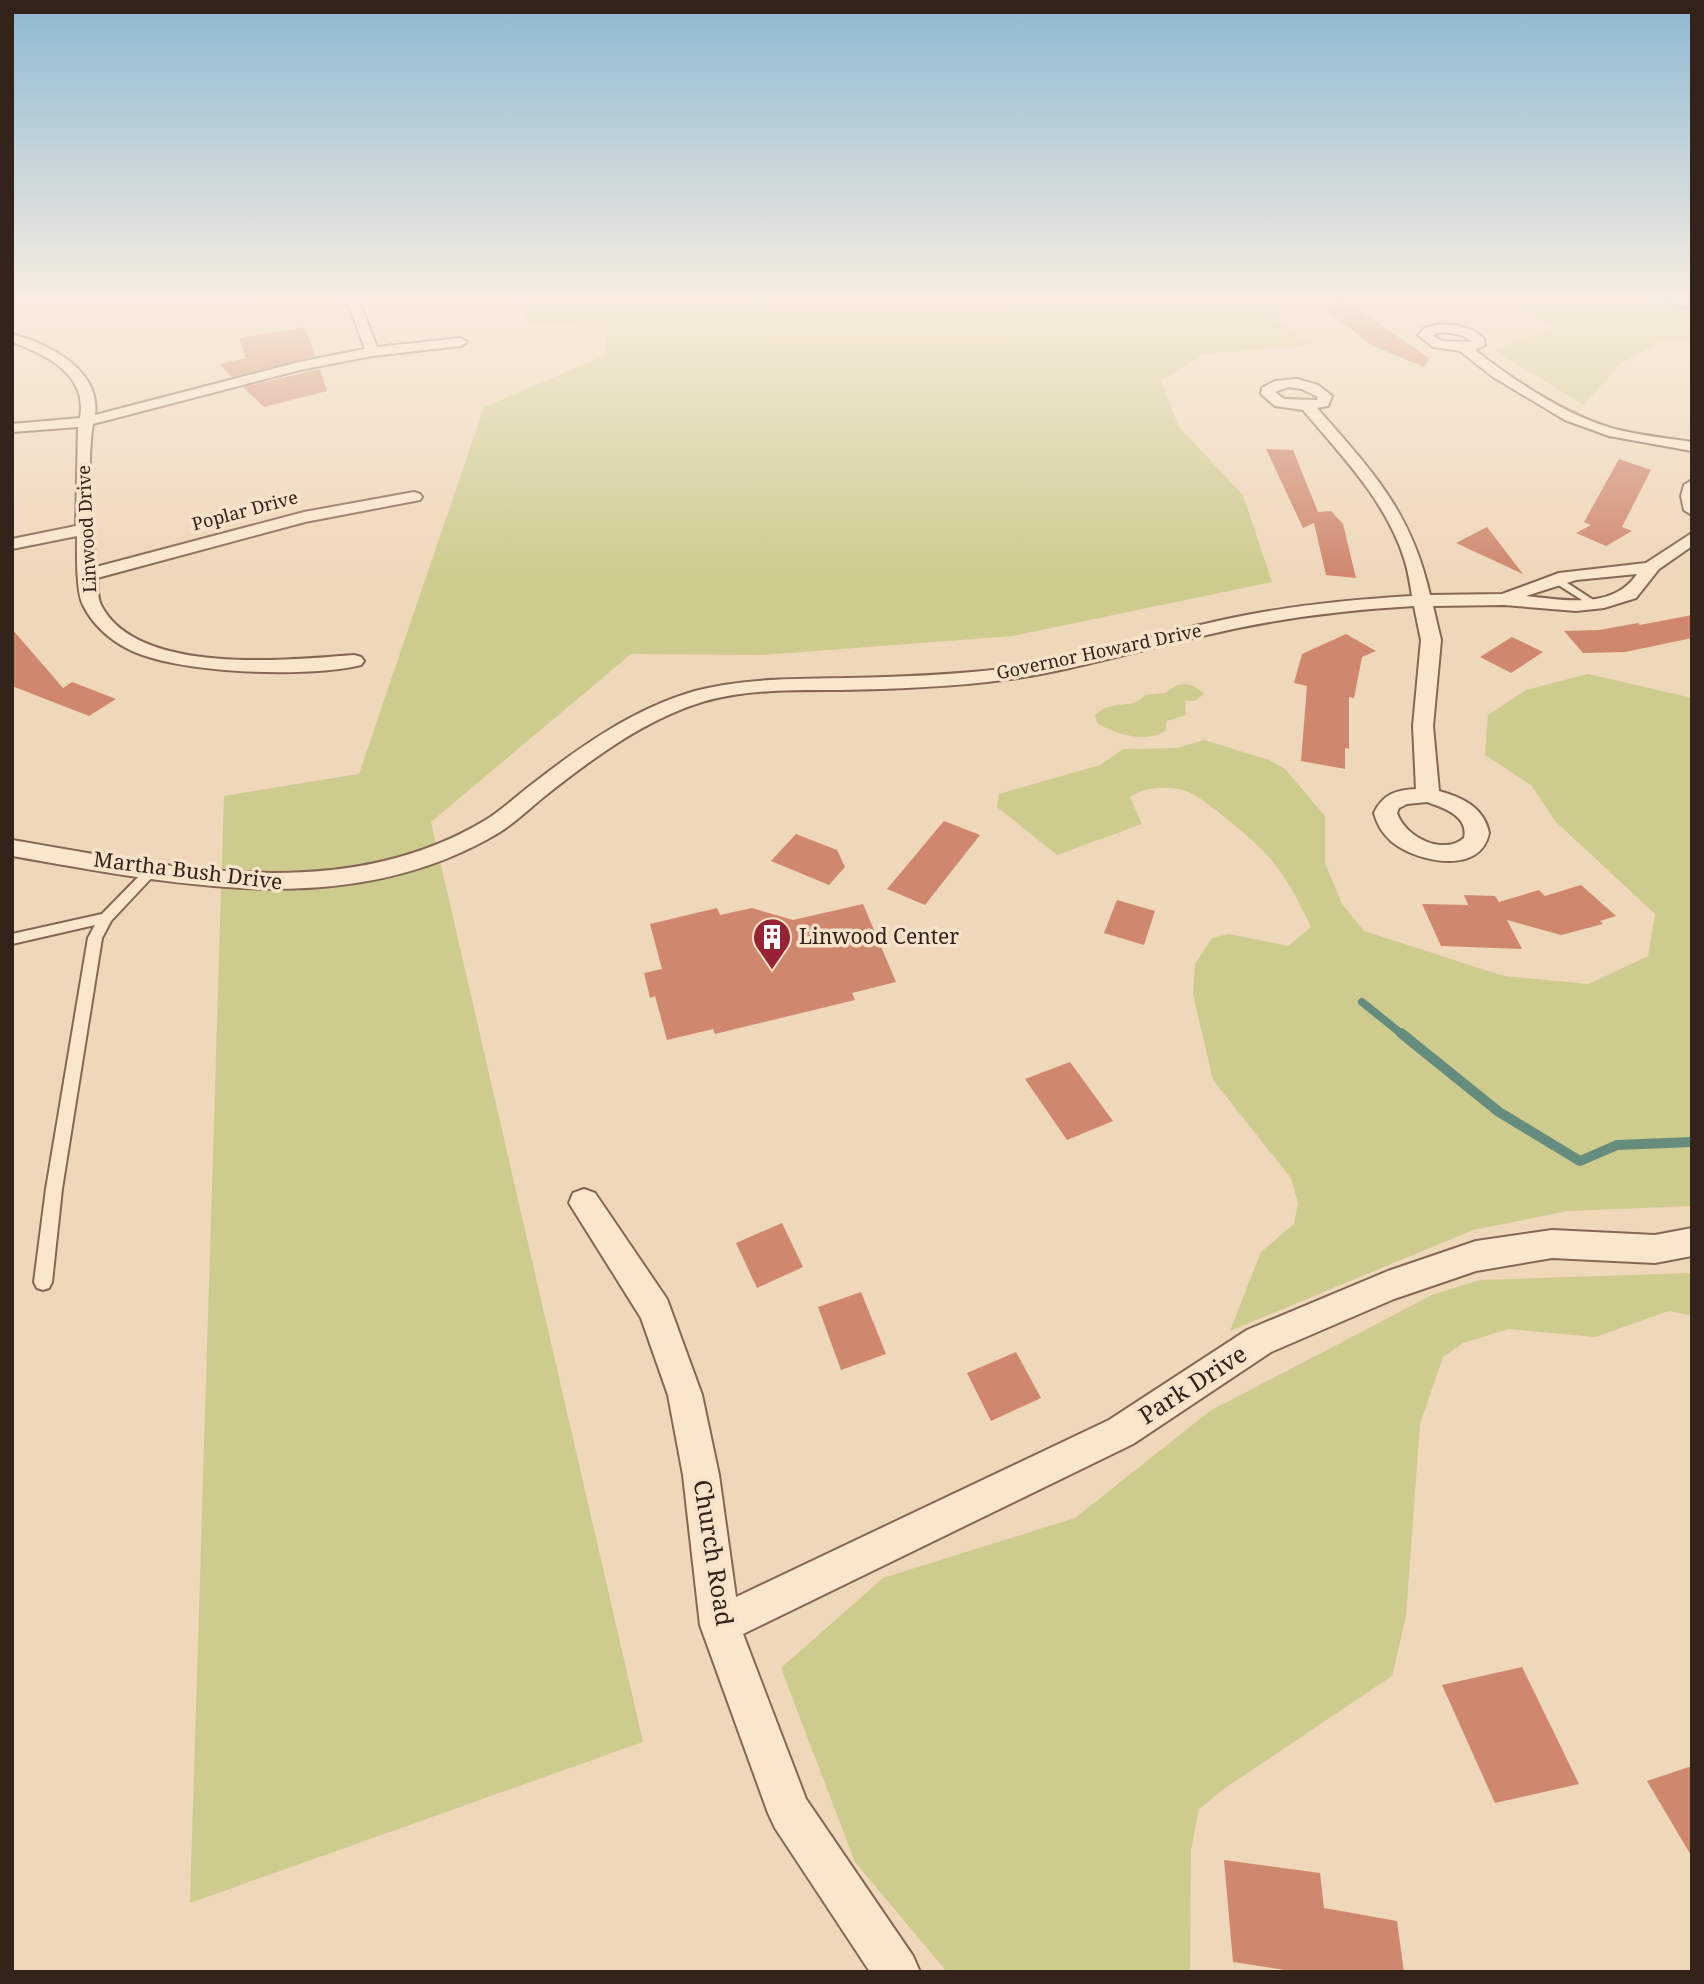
<svg xmlns="http://www.w3.org/2000/svg" width="1704" height="1984" viewBox="0 0 1704 1984" font-family="'Noto Serif',serif">
  <style>
    .green { fill: #cdcb8e }
    .lines { fill: none; stroke-linecap: round; stroke-linejoin: round }
    .stream-far2 { stroke: #668c7d; stroke-width: 4.5 }
    .stream-far1 { stroke: #668c7d; stroke-width: 8 }
    .stream { stroke: #668c7d; stroke-width: 10 }
    .building { fill: #cf886e }
    .service-casing { stroke: #866754; stroke-width: 4 }
    .minor-casing { stroke: #866754; stroke-width: 4 }
    .service { fill: #fae6cd; fill-rule: evenodd }
    .minor { fill: #fae6cd; fill-rule: evenodd }
    .labels { text-anchor: middle; stroke-width: 7; stroke-linejoin: round; paint-order: stroke }
    .far-street-label { font-size: 18px; fill: #34231a; stroke: #f6e3ca }
    .street-label { font-size: 21px; fill: #34231a; stroke: #f6e3ca }
    .poi-label { font-size: 21px; fill: #34231a; stroke: #f6e3ca; text-anchor: start }
    .near-street-label { font-size: 24px; fill: #34231a; stroke: #f6e3ca }
  </style>
  <rect width="100%" height="100%" fill="#efd7ba"/>
  <g class="green">
    <path d="M 515,298 L 1322,298 L 1305,302 L 1274,320 L 1311,345 L 1204,354 L 1161,381 L 1179,427 L 1243,495 L 1272,582 L 1013,636 L 762,655 L 631,654 L 431,822 L 643,1742 L 190,1903 L 224,796 L 359,774 L 484,407 L 606,355 L 608,322 L 529,323 Z"/>
    <path d="M 1467,298 L 1692,298 L 1692,342 L 1668,337 L 1621,363 L 1584,405 L 1493,350 L 1557,327 L 1493,301 Z"/>
    <path d="M 1588,674 L 1692,698 L 1692,1206 L 1568,1211 L 1473,1230 L 1230,1331 L 1261,1252 L 1294,1224 L 1298,1203 L 1291,1178 L 1213,1080 L 1193,994 L 1195,964 L 1212,938 L 1229,934 L 1288,946 L 1311,927 C 1299,901 1285,874 1266,854 C 1250,837 1206,799 1186,791 C 1170,785 1142,787 1130,797 L 1142,824 L 1057,855 L 997,807 L 999,794 L 1100,765 L 1123,749 L 1177,748 L 1204,740 L 1269,760 L 1285,769 L 1325,816 L 1325,863 L 1342,904 L 1364,931 L 1504,976 L 1589,984 L 1648,956 L 1655,914 L 1555,821 L 1531,785 L 1485,755 L 1488,715 L 1526,690 Z"/>
    <path d="M 1186,684 L 1194,686 L 1204,694 L 1195,701 L 1185,701 L 1186,715 L 1167,721 L 1165,731 C 1146,743 1116,735 1097,723 L 1095,716 C 1111,697 1131,712 1145,695 L 1165,693 L 1177,685 Z"/>
    <path d="M 1692,1273 L 1692,1316 L 1669,1311 L 1595,1337 L 1509,1329 L 1463,1343 L 1443,1357 L 1420,1424 L 1406,1616 L 1392,1676 L 1225,1788 L 1199,1809 L 1191,1850 L 1190,1972 L 947,1972 L 855,1862 L 781,1668 L 883,1578 L 1075,1518 L 1210,1411 L 1432,1295 L 1480,1280 Z"/>
  </g>
  <g class="lines">
    <path class="stream-far2" d="M 1645,298 L 1692,309"/>
    <path class="stream-far1" d="M 1362,1002 L 1403,1035"/>
    <path class="stream" d="M 1401,1033 L 1499,1112 L 1580,1161 L 1617,1145 L 1692,1142"/>
  </g>
  <g class="building">
    <path d="M 1334,298 L 1342,298 L 1429,358 L 1424,367 L 1371,345 L 1325,309 Z"/>
    <path d="M 305,327 L 315,356 L 232,377 L 219,364 L 246,358 L 239,338 Z"/>
    <path d="M 320,369 L 327,391 L 264,407 L 243,387 Z"/>
    <path d="M 1266,449 L 1293,450 L 1318,512 L 1331,511 L 1343,524 L 1356,578 L 1326,575 L 1314,523 L 1303,528 Z"/>
    <path d="M 1619,459 L 1651,470 L 1622,527 L 1632,531 L 1606,546 L 1576,533 L 1591,525 L 1584,522 Z"/>
    <path d="M 1487,527 L 1523,574 L 1456,543 Z"/>
    <path d="M 1692,615 L 1692,638 L 1625,652 L 1583,653 L 1564,631 L 1599,630 L 1638,623 L 1640,625 Z"/>
    <path d="M 12,629 L 63,688 L 72,682 L 116,699 L 89,716 L 12,686 Z"/>
    <path d="M 1346,634 L 1376,651 L 1362,657 L 1354,698 L 1349,697 L 1349,749 L 1345,748 L 1345,769 L 1301,761 L 1307,686 L 1294,683 L 1302,654 Z"/>
    <path d="M 1512,637 L 1543,652 L 1511,673 L 1480,657 Z"/>
    <path d="M 944,821 L 980,835 L 925,905 L 887,889 Z"/>
    <path d="M 796,834 L 837,850 L 845,867 L 829,885 L 771,861 Z"/>
    <path d="M 1581,885 L 1616,916 L 1600,921 L 1603,924 L 1561,935 L 1507,920 L 1522,949 L 1441,946 L 1422,904 L 1468,905 L 1464,895 L 1495,896 L 1499,902 L 1539,890 L 1545,896 Z"/>
    <path d="M 1117,900 L 1155,911 L 1144,945 L 1104,933 Z"/>
    <path d="M 863,904 L 896,982 L 852,993 L 855,1000 L 715,1034 L 713,1029 L 667,1040 L 655,996 L 650,998 L 644,973 L 662,969 L 650,924 L 717,908 L 720,915 L 752,908 L 793,920 Z"/>
    <path d="M 1070,1062 L 1113,1121 L 1067,1140 L 1025,1079 Z"/>
    <path d="M 782,1223 L 803,1267 L 757,1288 L 736,1243 Z"/>
    <path d="M 861,1292 L 886,1354 L 841,1370 L 818,1307 Z"/>
    <path d="M 1016,1352 L 1041,1398 L 991,1421 L 967,1373 Z"/>
    <path d="M 1522,1667 L 1579,1784 L 1495,1803 L 1442,1685 Z"/>
    <path d="M 1692,1766 L 1692,1857 L 1647,1781 Z"/>
    <path d="M 1224,1860 L 1320,1873 L 1324,1908 L 1397,1921 L 1404,1972 L 1298,1972 L 1233,1962 Z"/>
  </g>
  <g class="lines">
    <defs>
      <g id="service">
        <path d="M 1555,576 L 1558,577 L 1601,605 L 1593,607 L 1552,581 L 1552,577 Z"/>
        <path d="M 152,866 L 158,870 L 156,873 L 111,921 L 102,938 L 62,1189 L 52,1282 L 49,1288 L 43,1290 L 37,1288 L 34,1282 L 46,1189 L 88,938 L 95,925 L 12,944 L 12,934 L 102,914 L 148,867 Z"/>
      </g>
      <g id="minor">
        <path d="M 342,298 L 354,298 L 363,311 L 377,347 L 461,338 L 467,342 L 461,346 L 372,356 L 300,370 L 93,424 C 86,465 92,526 96,567 L 304,512 L 414,492 L 420,494 L 422,497 L 420,500 L 305,522 L 97,578 C 98,586 97,597 101,605 C 137,676 288,660 354,655 L 361,657 L 364,661 L 361,665 C 309,678 176,674 128,649 C 109,639 93,625 83,605 C 76,591 77,554 77,536 L 12,549 L 12,539 L 76,526 L 78,427 L 12,432 L 12,424 L 80,418 C 88,375 47,355 12,342 L 12,334 C 49,344 101,370 95,415 L 299,362 L 365,349 L 351,311 Z"/>
        <path d="M 1436,325 C 1453,323 1473,327 1484,339 L 1485,345 L 1475,350 C 1515,381 1562,413 1611,428 C 1637,435 1665,438 1692,442 L 1692,451 L 1609,436 L 1565,420 L 1493,377 L 1460,351 L 1433,347 L 1418,335 L 1425,328 ZM 1443,332 L 1462,335 L 1472,342 L 1442,341 L 1432,335 Z"/>
        <path d="M 1297,379 L 1318,385 L 1332,396 L 1328,406 L 1317,408 C 1372,471 1411,511 1430,595 L 1502,594 L 1559,573 L 1646,563 L 1692,533 L 1692,546 L 1659,569 L 1636,598 L 1604,608 L 1576,611 L 1504,605 L 1433,606 L 1441,640 L 1433,726 L 1439,791 C 1461,797 1484,807 1489,833 C 1481,876 1415,862 1391,841 C 1382,833 1377,824 1374,813 C 1383,794 1396,790 1416,789 L 1413,726 L 1421,640 L 1414,606 C 1346,610 1278,618 1211,634 C 1141,649 1073,671 1003,680 C 949,687 895,689 841,690 C 795,690 747,689 702,702 C 644,720 593,758 545,796 C 530,808 516,822 500,832 C 349,923 175,884 12,856 L 12,840 C 167,866 340,907 484,821 C 501,811 515,797 531,785 C 581,746 633,709 695,691 C 744,678 797,679 848,678 C 899,677 951,675 1002,669 C 1072,660 1140,638 1209,623 C 1276,607 1344,600 1412,596 C 1410,583 1408,570 1404,558 C 1385,500 1342,456 1303,410 L 1275,406 L 1261,394 L 1262,388 L 1275,381 ZM 1288,387 L 1302,389 L 1318,397 L 1317,400 L 1284,399 L 1275,392 ZM 1637,574 C 1613,610 1564,600 1526,596 L 1576,580 ZM 1427,802 C 1444,808 1469,816 1464,838 C 1443,856 1405,837 1397,813 L 1399,808 L 1407,804 Z"/>
        <path d="M 1692,480 L 1692,515 L 1684,510 L 1681,496 L 1684,485 Z"/>
        <path d="M 584,1189 L 595,1193 L 667,1299 L 702,1395 L 719,1475 L 736,1597 L 1109,1420 L 1247,1330 L 1388,1271 L 1476,1241 L 1552,1230 L 1655,1235 L 1692,1228 L 1692,1256 L 1655,1263 L 1552,1258 L 1476,1271 L 1394,1299 L 1271,1352 L 1133,1444 L 743,1634 L 806,1799 L 913,1956 L 920,1972 L 870,1972 L 775,1828 L 768,1813 L 700,1625 L 683,1475 L 668,1395 L 641,1318 L 569,1203 L 573,1193 Z"/>
      </g>
    </defs>
    <use href="#service" class="service-casing"/>
    <use href="#minor" class="minor-casing"/>
    <use href="#service" class="service"/>
    <use href="#minor" class="minor"/>
  </g>
  <linearGradient id="sky" x2="0" y2="1"><stop stop-color="#8bb8d2"/><stop offset="0.52" stop-color="#f8ede0"/><stop offset="1" stop-color="#f8ede0" stop-opacity="0"/></linearGradient>
  <rect width="1704" height="575" fill="url(#sky)"/>
  <defs>
    <symbol id="building-pin" viewBox="-11 -11 22 30"><path d="M0 17L-7.5 6A9.5 9.5 0 1 1 7.5 6Z" fill="#972234" stroke="#f6e3ca"/><path d="M-4-6H4V6H1V3H-1V6H-4ZM-2.5-4.3h1.7v1.8h-1.7ZM.8-4.3h1.7v1.8H.8ZM-2.5-1h1.7V.8h-1.7ZM.8-1h1.7V.8H.8Z" fill="#fff"/></symbol>
  </defs>
  <g fill-rule="evenodd">
    <use href="#building-pin" x="750" y="915" width="44" height="60"/>
  </g>
  <g class="labels">
    <g class="far-street-label">
      <text transform="translate(245 511) rotate(-15)" y="6">Poplar Drive</text>
      <text transform="translate(87 529) rotate(-93)" y="6">Linwood Drive</text>
      <text transform="translate(1099 652) rotate(-12)" y="6">Governor Howard Drive</text>
    </g>
    <g class="street-label">
      <text transform="translate(188 871) rotate(7)" y="7">Martha Bush Drive</text>
    </g>
    <g class="poi-label">
      <text x="799" y="944">Linwood Center</text>
    </g>
    <g class="near-street-label">
      <text transform="translate(1193 1385) rotate(-33)" y="8">Park Drive</text>
      <text transform="translate(713 1553) rotate(81)" y="8">Church Road</text>
    </g>
  </g>
  <rect width="1704" height="1984" fill="none" stroke="#34231a" stroke-width="28"/>
</svg>
